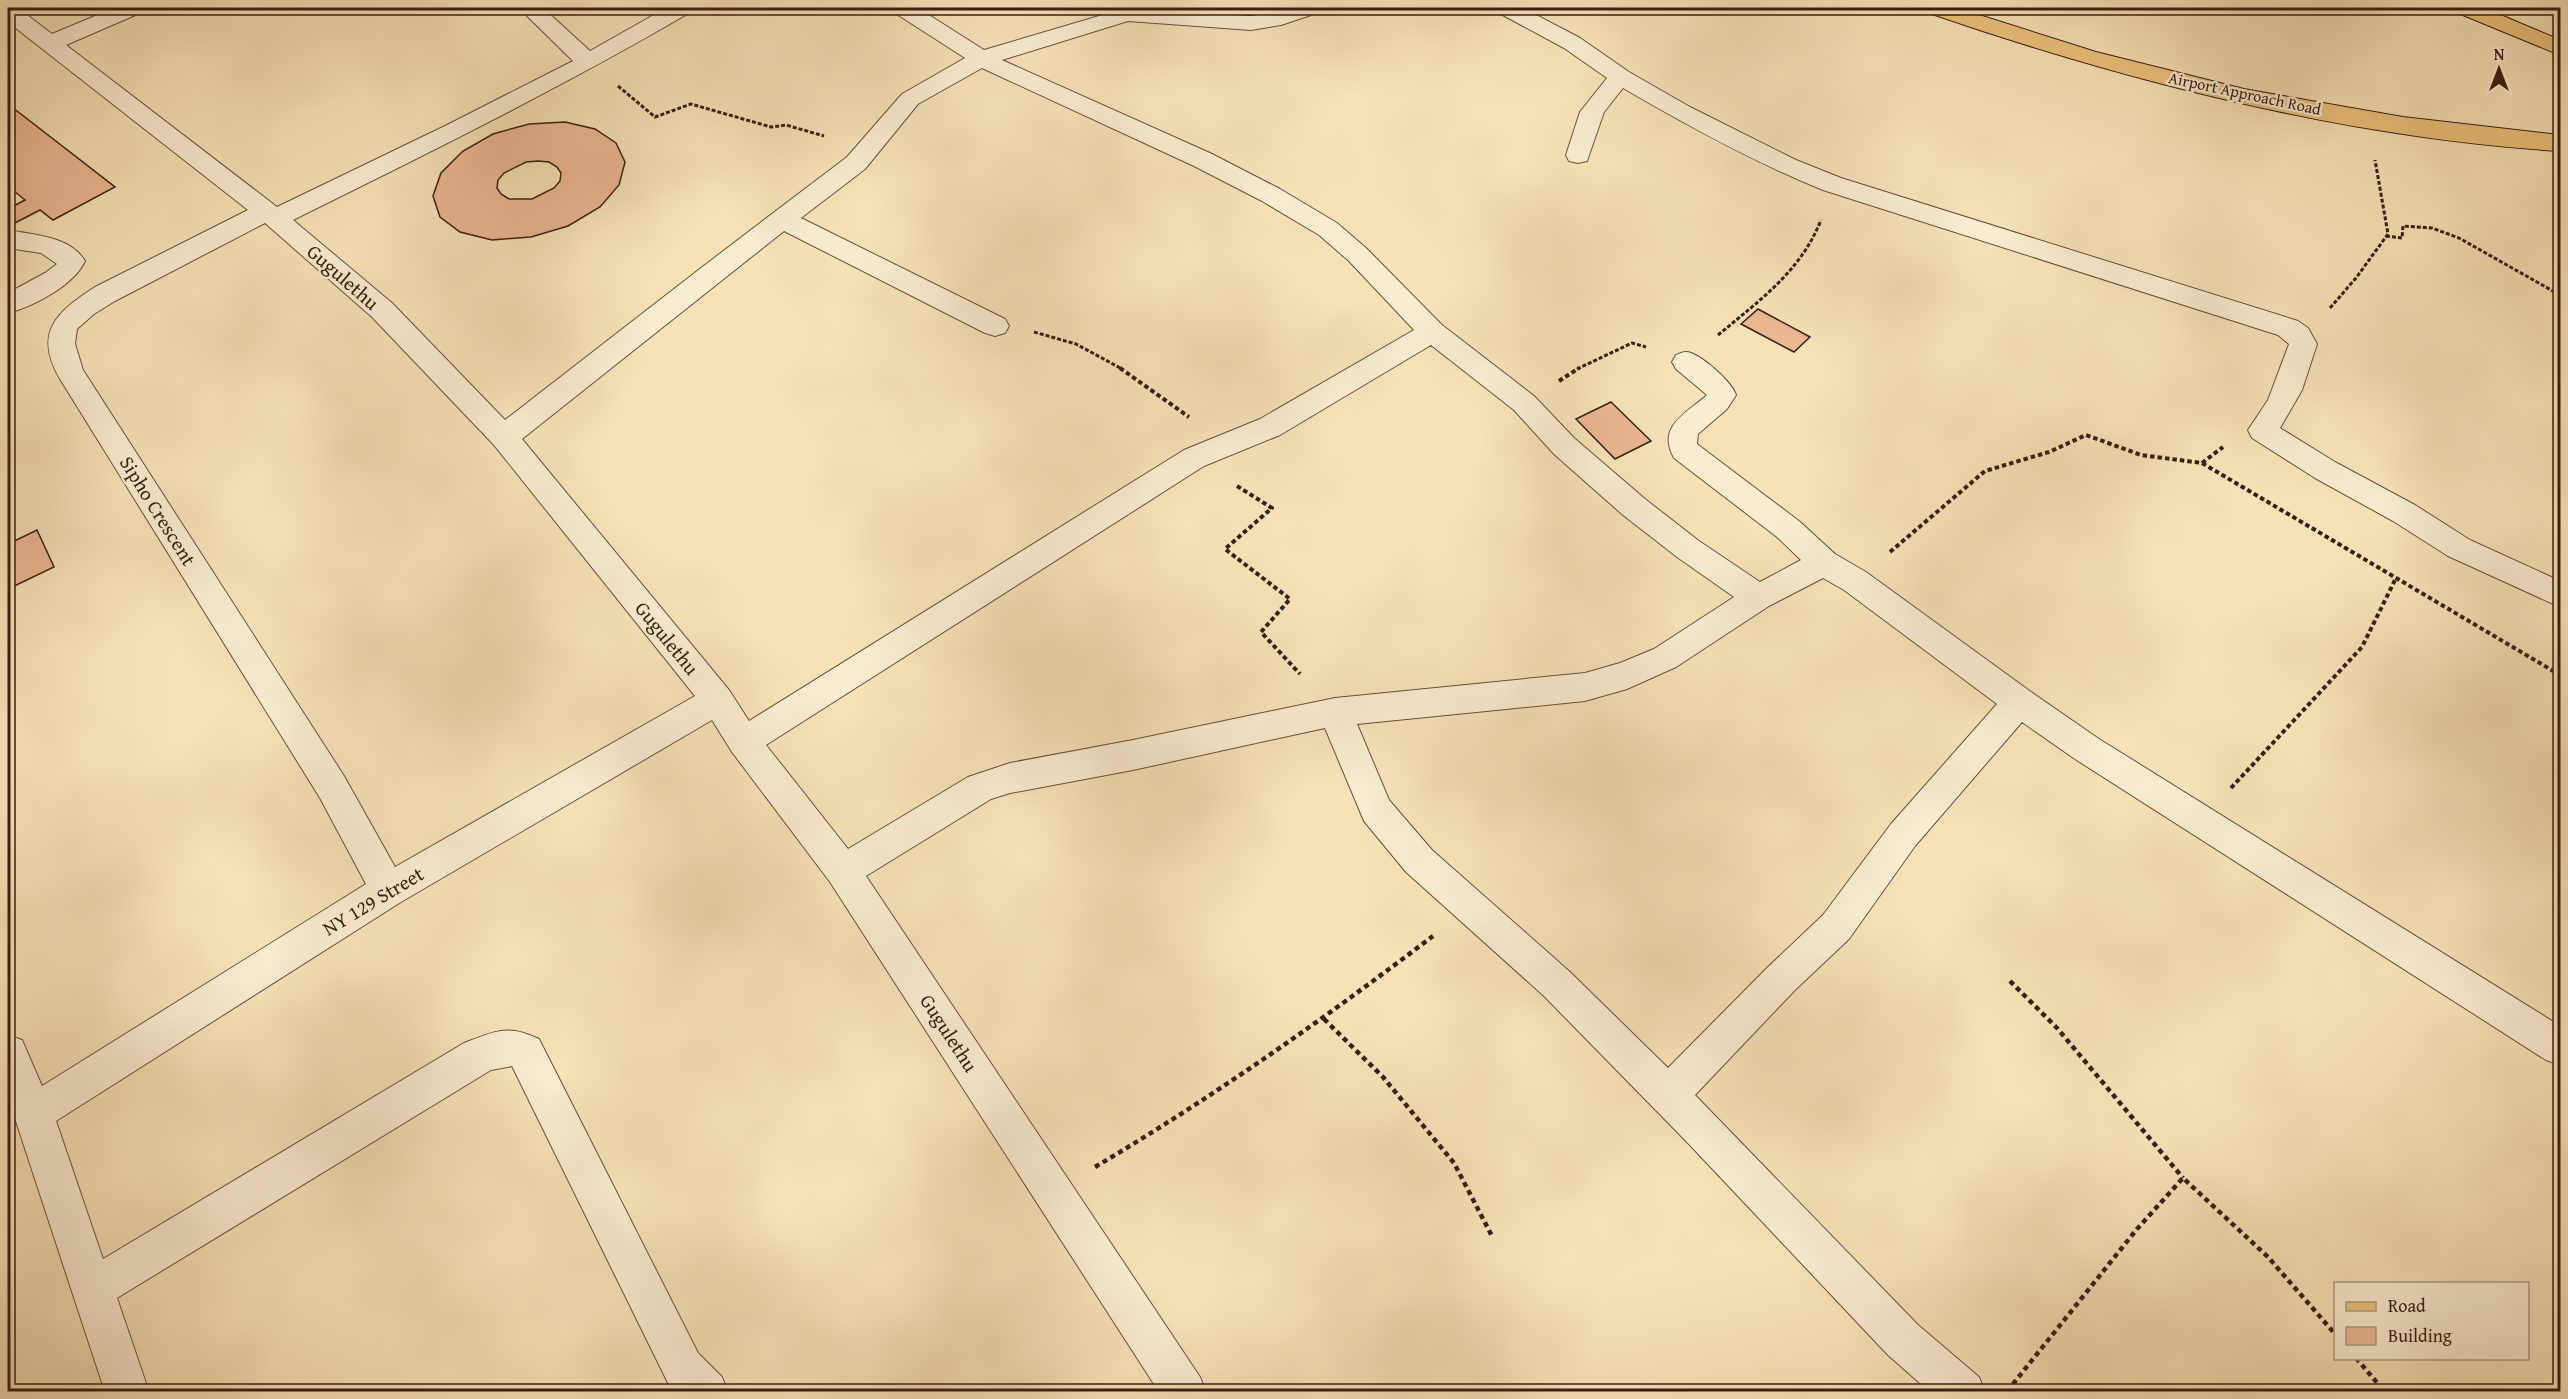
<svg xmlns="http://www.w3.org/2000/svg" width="2568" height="1399" viewBox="0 0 2568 1399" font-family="'Gentium Book Plus',serif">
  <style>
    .building { fill: #ecb793; stroke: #371e13; stroke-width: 1.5; fill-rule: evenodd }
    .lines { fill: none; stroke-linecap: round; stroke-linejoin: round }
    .minor-casing { stroke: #674f3c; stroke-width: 2 }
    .major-casing { stroke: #371e13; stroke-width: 2 }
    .highway-casing { stroke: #371e13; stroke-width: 2 }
    .path-far2 { stroke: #371e13; stroke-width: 3; stroke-dasharray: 4 2; stroke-linecap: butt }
    .path-far1 { stroke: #371e13; stroke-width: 4; stroke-dasharray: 4.5 3; stroke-linecap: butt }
    .path { stroke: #371e13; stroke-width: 4.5; stroke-dasharray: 5 4; stroke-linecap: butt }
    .minor { fill: #faecd1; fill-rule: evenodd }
    .major { fill: #ecc17c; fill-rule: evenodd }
    .highway { fill: #ecc17c; fill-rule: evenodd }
    .labels { text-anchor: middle; stroke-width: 4.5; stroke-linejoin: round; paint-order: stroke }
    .far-street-label { font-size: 16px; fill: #371e13; stroke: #faecd1 }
    .street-label { font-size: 20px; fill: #371e13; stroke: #faecd1 }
  </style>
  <rect width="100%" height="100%" fill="#f7e2b8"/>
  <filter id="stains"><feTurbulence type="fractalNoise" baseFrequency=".00333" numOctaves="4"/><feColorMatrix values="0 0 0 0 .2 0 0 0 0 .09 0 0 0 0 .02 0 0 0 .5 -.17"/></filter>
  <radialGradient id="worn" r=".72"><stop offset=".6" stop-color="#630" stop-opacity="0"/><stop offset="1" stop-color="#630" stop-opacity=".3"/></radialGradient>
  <g class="building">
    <path d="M 77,8 L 103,8 L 88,14 Z"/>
    <path d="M 8,104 L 115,187 L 53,220 L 40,210 L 9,226 L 8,209 L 25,200 L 8,186 Z"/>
    <path d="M 565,122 L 595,129 L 616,143 L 625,162 L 619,185 L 600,207 L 568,226 L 531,237 L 492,240 L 460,232 L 440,217 L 433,196 L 441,173 L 463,151 L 493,134 L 529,124 ZM 538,161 L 549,162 L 557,167 L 561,173 L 560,181 L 554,188 L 532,199 L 509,199 L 501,194 L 497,188 L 498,180 L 504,173 L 526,162 Z"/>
    <path d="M 1758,309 L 1810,337 L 1794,352 L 1741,324 Z"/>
    <path d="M 1611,402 L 1651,441 L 1615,459 L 1576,419 Z"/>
    <path d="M 37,530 L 54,567 L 8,589 L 8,544 Z"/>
  </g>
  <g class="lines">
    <defs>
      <g id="minor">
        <path d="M 8,8 L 18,8 L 52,34 L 114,8 L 143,8 L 140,13 L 66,45 L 277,207 L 445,126 L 573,61 L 519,8 L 543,8 L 590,51 L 666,8 L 692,8 L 689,13 C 560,88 427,154 293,220 L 392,303 L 505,420 L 701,268 L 847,157 L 902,94 L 965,58 L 895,13 L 892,8 L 918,8 L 984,50 L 1126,8 L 1251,16 L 1288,8 L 1320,8 L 1317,13 L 1281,25 L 1251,30 L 1128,21 L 1002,60 L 1212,154 L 1280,189 L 1337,223 L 1367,249 L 1442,325 L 1534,396 L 1574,438 L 1645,499 L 1699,541 L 1760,582 L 1801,560 L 1777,537 L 1674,458 C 1656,426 1687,413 1707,395 L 1676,369 L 1672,362 L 1676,355 C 1679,354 1682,352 1686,352 C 1699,352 1733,383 1736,395 L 1727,409 L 1698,434 L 1697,444 L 1799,521 L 1835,554 L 1866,572 L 2031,692 L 2099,739 L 2560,1026 L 2560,1065 L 2546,1060 L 2075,759 L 2022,722 L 1915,846 L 1849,939 L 1794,991 L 1695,1095 L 1918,1325 L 1979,1377 L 1985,1392 L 1930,1392 L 1888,1355 L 1686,1141 L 1544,996 L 1406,872 L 1364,821 L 1325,728 L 1133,770 L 1010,793 L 991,799 L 866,876 L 1200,1377 L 1206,1392 L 1159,1392 L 830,882 L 732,752 L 712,720 L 401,902 L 56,1121 L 103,1259 L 464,1043 C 495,1031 508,1024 539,1039 L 698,1353 L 722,1377 L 728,1392 L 676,1392 L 668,1383 L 512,1066 L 491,1070 L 117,1298 L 149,1392 L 105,1392 L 8,1097 L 8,1035 L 22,1040 L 42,1086 L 366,884 L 320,798 L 60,379 C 33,333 56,312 95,287 L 248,210 L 8,22 ZM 982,68 L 1194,166 L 1262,201 L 1319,235 L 1349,261 L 1414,330 L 1260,419 L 1184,450 L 749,721 L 729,690 L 522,439 L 784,231 L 985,333 L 995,336 L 1005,333 L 1009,326 L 1005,319 L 801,218 L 865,169 L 918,104 ZM 265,223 L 372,317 L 494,445 L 695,696 L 395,867 L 344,776 L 83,370 L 75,344 L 77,329 L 94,314 L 115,301 ZM 1431,345 L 1514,410 L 1554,454 L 1623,515 L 1677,557 L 1734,597 L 1654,649 L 1620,663 L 1585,673 L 1335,698 L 1133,740 L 1010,763 L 968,777 L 848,849 L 766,745 L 1204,466 L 1280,435 ZM 1823,578 L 1844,590 L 1997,704 L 1891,824 L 1823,915 L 1768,967 L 1668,1068 L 1570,972 L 1432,850 L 1389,800 L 1357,724 L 1585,701 L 1627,689 L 1676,667 L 1769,606 Z"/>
        <path d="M 1496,8 L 1523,8 L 1580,38 L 1629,72 L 1690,107 L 1796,160 L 1841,178 L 2298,321 L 2308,328 L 2317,344 L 2302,390 L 2280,428 L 2335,462 L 2415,505 L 2470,540 L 2560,581 L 2560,607 L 2448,556 L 2393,521 L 2315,478 L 2252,438 L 2248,430 L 2268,400 L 2289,344 L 2278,335 L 1823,190 C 1754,162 1688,126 1623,88 L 1604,112 L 1587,161 L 1578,163 L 1569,161 L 1566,155 L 1580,112 L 1607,78 L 1564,48 L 1499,13 Z"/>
        <path d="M 8,230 C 34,235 70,236 85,261 C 74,285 33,307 8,313 L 8,293 L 45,273 L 57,264 L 41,253 L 8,248 Z"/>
      </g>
      <path id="major" d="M 1926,8 L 1957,8 L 2096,52 L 2244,89 L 2403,117 L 2560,135 L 2560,151 C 2349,138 2129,82 1929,13 Z"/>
      <path id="highway" d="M 2455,8 L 2484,8 L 2560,40 L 2560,55 L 2458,13 Z"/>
    </defs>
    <use href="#minor" class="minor-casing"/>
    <use href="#major" class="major-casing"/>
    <use href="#highway" class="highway-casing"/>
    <g class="path-far2">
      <path d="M 618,86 L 655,117 L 691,104 L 771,127 L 786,125 L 824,136"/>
      <path d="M 2386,236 L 2402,238 L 2403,226 L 2432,228 L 2459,238 L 2560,295"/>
      <path d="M 2330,308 L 2356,278 L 2388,234 L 2375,160"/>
      <path d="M 1034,332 L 1076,344 L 1122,369"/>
      <path d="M 1718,335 C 1759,301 1801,271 1821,220"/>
      <path d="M 1577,369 L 1632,343 L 1646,347"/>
    </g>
    <g class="path-far1">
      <path d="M 1120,368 L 1189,417"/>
      <path d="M 1559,381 L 1579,368"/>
      <path d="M 2202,463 L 2223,447"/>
      <path d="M 1237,486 L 1272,508 L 1225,549 L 1290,599 L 1261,632 L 1300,674"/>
      <path d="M 1890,552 L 1985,471 L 2049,452 L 2086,435 L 2141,455 L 2202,463 L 2560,675"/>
      <path d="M 2231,788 L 2362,647 L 2396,578"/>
    </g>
    <g class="path">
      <path d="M 2010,981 L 2057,1028 L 2183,1178"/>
      <path d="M 1324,1019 L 1383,1077 L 1454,1163 L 1493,1238"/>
      <path d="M 1095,1167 C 1213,1097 1324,1019 1433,936"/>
      <path d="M 2356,1358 L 2385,1392"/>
      <path d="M 2013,1384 L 2137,1229 L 2183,1178 L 2268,1257 L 2336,1335"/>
    </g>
    <use href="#minor" class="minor"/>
    <use href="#major" class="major"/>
    <use href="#highway" class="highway"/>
  </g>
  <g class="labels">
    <g class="far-street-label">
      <text transform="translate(2245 93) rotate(12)" y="6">Airport Approach Road</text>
    </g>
    <g class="street-label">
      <text transform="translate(343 277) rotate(41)" y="7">Gugulethu</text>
      <text transform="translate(158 511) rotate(58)" y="7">Sipho Crescent</text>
      <text transform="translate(667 638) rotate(51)" y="7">Gugulethu</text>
      <text transform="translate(373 901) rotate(-31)" y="7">NY 129 Street</text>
      <text transform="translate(949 1033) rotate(57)" y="7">Gugulethu</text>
    </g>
  </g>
  <rect width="2568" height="1399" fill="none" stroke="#f7e2b8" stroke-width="30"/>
  <rect x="9" y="9" width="2550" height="1381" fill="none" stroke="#371e13" stroke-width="3"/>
  <rect x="15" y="15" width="2538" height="1369" fill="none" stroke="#371e13" stroke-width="1.5"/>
  <rect x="2334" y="1282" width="195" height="78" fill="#faecd1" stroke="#ac9a85" stroke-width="1.5"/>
  <rect x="2346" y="1302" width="30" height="9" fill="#ecc17c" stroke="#ac9a85" stroke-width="1.5"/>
  <text x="2388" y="1312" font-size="18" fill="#371e13">Road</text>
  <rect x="2346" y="1327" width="30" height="18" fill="#ecb793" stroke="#ac9a85" stroke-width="1.5"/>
  <text x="2388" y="1342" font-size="18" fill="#371e13">Building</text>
  <g transform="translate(2499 69)" stroke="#faecd1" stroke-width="4.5" paint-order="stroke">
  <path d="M0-4.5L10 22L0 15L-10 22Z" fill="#371e13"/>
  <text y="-9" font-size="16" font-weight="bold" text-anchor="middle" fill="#371e13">N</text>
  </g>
  <rect width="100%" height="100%" filter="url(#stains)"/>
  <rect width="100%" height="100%" fill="url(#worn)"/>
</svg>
